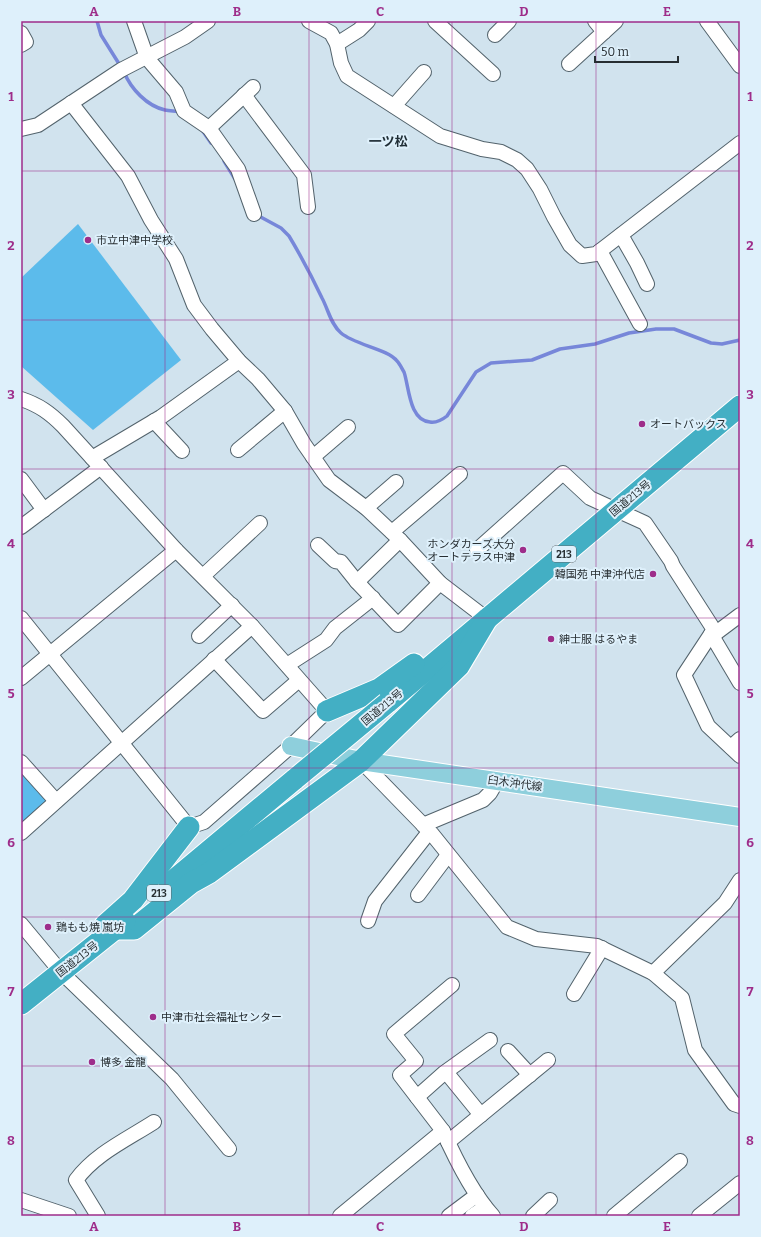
<svg xmlns="http://www.w3.org/2000/svg" width="761" height="1237" viewBox="0 0 761 1237" font-family="Bitter,'Noto Sans JP',serif">
  <style>
    .green { fill: #5cbbeb }
    .lines { fill: none; stroke-linecap: round; stroke-linejoin: round }
    .stream { stroke: #7787d9; stroke-width: 3.5 }
    .minor-casing { stroke: #53636c; stroke-width: 16 }
    .major-casing { stroke: #fff; stroke-width: 20 }
    .highway-casing { stroke: #fff; stroke-width: 23 }
    .minor { stroke: #fff; stroke-width: 14 }
    .major { stroke: #8ecfdc; stroke-width: 18 }
    .highway { stroke: #43afc4; stroke-width: 21 }
    .highway-bridge-casing { stroke: #fff; stroke-width: 23; stroke-linecap: butt }
    .highway-bridge { stroke: #43afc4; stroke-width: 21 }
    .grid { fill: none; stroke: #9e2d8a; stroke-width: 1; stroke-opacity: 0.55 }
    .poi-dot { fill: #9e2d8a; stroke: #def0fb; stroke-width: 1.5 }
    .labels { text-anchor: middle; stroke-width: 4; stroke-linejoin: round; paint-order: stroke }
    .shield { fill: #def0fb; stroke: #5e686e; stroke-width: 1 }
    .shield-label { font-size: 10px; font-weight: bold; fill: #272e32 }
    .poi-label { font-size: 11px; fill: #272e32; stroke: #def0fb; text-anchor: start }
    .street-label { font-size: 11px; fill: #272e32; stroke: #def0fb }
    .quarter-label { font-size: 13px; font-weight: bold; fill: #202e36; stroke: #def0fb }
    .neatline { fill: none; stroke: #9e2d8a; stroke-width: 1.5 }
    .grid-label { font-size: 13px; text-anchor: middle; font-weight: bold; fill: #9e2d8a }
  </style>
  <rect width="100%" height="100%" fill="#d1e3ee"/>
  <g class="green">
    <path d="M 78,224 L 181,360 L 93,430 L 21,366 L 21,278 Z"/>
    <path d="M 21,768 L 47,799 L 45,808 L 21,830 Z"/>
  </g>
  <g class="lines">
    <g class="stream">
      <path d="M 97,21 L 101,35 L 121,67"/>
      <path d="M 124,72 C 131,89 147,106 165,110 C 170,111 176,111 181,112"/>
      <path d="M 202,130 L 211,143"/>
      <path d="M 224,161 L 235,179"/>
      <path d="M 257,215 L 281,228 L 289,236 C 301,256 312,277 322,298 C 328,309 331,325 341,333 C 355,345 388,349 397,361 C 400,364 402,369 404,372 C 409,386 409,421 430,422 C 437,423 442,420 447,416 L 476,372 L 491,363 L 532,360 L 560,349 L 595,344 L 629,333 L 656,329 L 674,329 L 711,343 L 722,344 L 740,340"/>
    </g>
    <defs>
      <g id="minor">
        <path d="M 134,21 L 147,58 L 176,92 L 184,111 L 209,128 L 238,169 L 254,214"/>
        <path d="M 309,21 L 331,33 L 337,44 L 341,63 L 347,76 L 440,136 L 482,149 L 501,152 L 517,160 L 527,169 L 540,189 L 554,217 L 570,245 L 582,256 L 596,254 L 740,143"/>
        <path d="M 435,21 L 493,74"/>
        <path d="M 595,21 L 604,32 L 616,21"/>
        <path d="M 707,21 L 740,66"/>
        <path d="M 21,33 L 26,42 L 21,45"/>
        <path d="M 495,35 L 509,21"/>
        <path d="M 337,44 L 359,30 L 368,21"/>
        <path d="M 569,64 L 604,32"/>
        <path d="M 244,95 L 304,175 L 308,207"/>
        <path d="M 71,103 L 128,176 L 151,220 L 176,259 L 194,305 L 212,329 L 239,361 L 258,379 L 285,411 L 304,444 L 329,480 L 366,508 L 400,540 L 440,583 L 487,619"/>
        <path d="M 394,106 L 424,72"/>
        <path d="M 209,128 L 253,87"/>
        <path d="M 21,129 L 38,125 L 121,70 L 185,37 L 208,21"/>
        <path d="M 621,235 L 637,263 L 647,284"/>
        <path d="M 600,251 L 640,324"/>
        <path d="M 21,399 C 39,405 50,413 63,426 L 176,550 L 252,626 L 327,711 L 291,746 L 204,822 L 189,827 L 21,618"/>
        <path d="M 154,421 L 182,451"/>
        <path d="M 238,450 L 285,411"/>
        <path d="M 313,457 L 348,427"/>
        <path d="M 92,458 L 161,417 L 239,361"/>
        <path d="M 21,479 L 44,510"/>
        <path d="M 366,508 L 396,482"/>
        <path d="M 21,527 L 101,467"/>
        <path d="M 392,532 L 460,474"/>
        <path d="M 400,540 L 357,582 L 398,625 L 440,583"/>
        <path d="M 318,545 L 335,561 L 341,562 L 357,582"/>
        <path d="M 477,550 L 563,473 L 590,498 L 645,523 L 671,561 L 673,566 L 716,633 L 711,634 L 684,675 L 708,726 L 740,756"/>
        <path d="M 203,576 L 260,523"/>
        <path d="M 716,633 L 740,615"/>
        <path d="M 711,634 L 740,683"/>
        <path d="M 199,636 L 232,605"/>
        <path d="M 214,659 L 263,711 L 299,680"/>
        <path d="M 287,665 L 326,640 L 335,628 L 373,598"/>
        <path d="M 21,678 L 176,550"/>
        <path d="M 731,747 L 740,739"/>
        <path d="M 361,761 L 432,834 L 507,927 L 536,939 L 597,946 L 653,973 L 682,998 L 695,1050 L 734,1104 L 740,1106"/>
        <path d="M 21,762 L 56,801"/>
        <path d="M 423,825 L 483,800 L 490,793 L 497,781"/>
        <path d="M 21,833 L 252,626"/>
        <path d="M 418,895 L 448,855"/>
        <path d="M 368,921 L 375,901 L 429,832"/>
        <path d="M 21,924 L 61,972 L 172,1079 L 229,1149"/>
        <path d="M 653,973 L 725,903 L 740,880"/>
        <path d="M 574,994 L 602,948"/>
        <path d="M 508,1051 L 530,1075"/>
        <path d="M 446,1072 L 481,1115"/>
        <path d="M 417,1097 L 444,1073 L 490,1040"/>
        <path d="M 443,1131 L 400,1075 L 416,1061 L 394,1034 L 452,985"/>
        <path d="M 448,1142 L 548,1060"/>
        <path d="M 21,1200 L 69,1216"/>
        <path d="M 98,1216 L 76,1180 C 95,1154 126,1140 154,1122"/>
        <path d="M 340,1216 L 443,1131 C 455,1158 474,1195 493,1216"/>
        <path d="M 449,1216 L 477,1195"/>
        <path d="M 472,1216 L 485,1207"/>
        <path d="M 533,1216 L 550,1200"/>
        <path d="M 614,1216 L 680,1161"/>
        <path d="M 699,1216 L 740,1183"/>
      </g>
      <path id="major" d="M 291,746 L 361,761 L 740,817"/>
      <g id="highway">
        <path d="M 387,703 L 740,406"/>
        <path d="M 327,711 L 379,689 L 414,664"/>
        <path d="M 169,884 L 295,779"/>
        <path d="M 105,925 L 133,900 L 189,827"/>
        <path d="M 115,929 L 134,929 L 191,883 L 209,873 L 361,761 L 459,666 L 487,619"/>
        <path d="M 21,1004 L 125,921"/>
      </g>
    </defs>
    <use href="#minor" class="minor-casing"/>
    <use href="#major" class="major-casing"/>
    <use href="#highway" class="highway-casing"/>
    <use href="#minor" class="minor"/>
    <use href="#major" class="major"/>
    <use href="#highway" class="highway"/>
    <defs>
      <path id="highway-bridge" d="M 295,779 L 387,703"/>
    </defs>
    <use href="#highway-bridge" class="highway-bridge-casing"/>
    <use href="#highway-bridge" class="highway-bridge"/>
  </g>
  <path class="grid" d="M 165,21 L 165,1216M 309,21 L 309,1216M 452,21 L 452,1216M 596,21 L 596,1216M 21,171 L 740,171M 21,320 L 740,320M 21,469 L 740,469M 21,618 L 740,618M 21,768 L 740,768M 21,917 L 740,917M 21,1066 L 740,1066"/>
  <g class="poi-dot">
    <circle cx="88" cy="240" r="4"/>
    <circle cx="642" cy="424" r="4"/>
    <circle cx="523" cy="550" r="4"/>
    <circle cx="653" cy="574" r="4"/>
    <circle cx="551" cy="639" r="4"/>
    <circle cx="48" cy="927" r="4"/>
    <circle cx="153" cy="1017" r="4"/>
    <circle cx="92" cy="1062" r="4"/>
  </g>
  <g class="labels">
    <g class="shield">
      <rect x="552" y="546" width="24" height="16" rx="3"/>
      <rect x="147" y="885" width="24" height="16" rx="3"/>
    </g>
    <g class="shield-label">
      <text x="564" y="558">213</text>
      <text x="159" y="897">213</text>
    </g>
    <g class="poi-label">
      <text x="96" y="244">市立中津中学校</text>
      <text x="650" y="428">オートバックス</text>
      <text x="515" y="548" text-anchor="end">ホンダカーズ大分<tspan x="515" dy="13">オートテラス中津</tspan></text>
      <text x="645" y="578" text-anchor="end">韓国苑 中津沖代店</text>
      <text x="559" y="643">紳士服 はるやま</text>
      <text x="56" y="931">鶏もも焼 嵐坊</text>
      <text x="161" y="1021">中津市社会福祉センター</text>
      <text x="100" y="1066">博多 金龍</text>
    </g>
    <g class="street-label">
      <text transform="translate(630 498) rotate(-40)" y="4">国道213号</text>
      <text transform="translate(382 707) rotate(-40)" y="4">国道213号</text>
      <text transform="translate(515 783) rotate(8)" y="4">臼木沖代線</text>
      <text transform="translate(77 959) rotate(-38)" y="4">国道213号</text>
    </g>
    <g class="quarter-label">
      <text x="388" y="146">一ツ松</text>
    </g>
  </g>
  <rect width="761" height="1237" fill="none" stroke="#def0fb" stroke-width="44"/>
  <path d="M595 56v6h83v-6" fill="none" stroke="#272e32" stroke-width="2"/>
  <text x="601" y="56" font-size="12" fill="#272e32" stroke="#def0fb" stroke-width="3" paint-order="stroke">50 m</text>
  <rect x="22" y="22" width="717" height="1193" class="neatline"/>
  <g class="grid-label">
    <text x="94" y="16">A</text>
    <text x="237" y="16">B</text>
    <text x="380" y="16">C</text>
    <text x="524" y="16">D</text>
    <text x="667" y="16">E</text>
    <text x="11" y="101">1</text>
    <text x="750" y="101">1</text>
    <text x="11" y="250">2</text>
    <text x="750" y="250">2</text>
    <text x="11" y="399">3</text>
    <text x="750" y="399">3</text>
    <text x="11" y="548">4</text>
    <text x="750" y="548">4</text>
    <text x="11" y="698">5</text>
    <text x="750" y="698">5</text>
    <text x="11" y="847">6</text>
    <text x="750" y="847">6</text>
    <text x="11" y="996">7</text>
    <text x="750" y="996">7</text>
    <text x="11" y="1145">8</text>
    <text x="750" y="1145">8</text>
    <text x="94" y="1231">A</text>
    <text x="237" y="1231">B</text>
    <text x="380" y="1231">C</text>
    <text x="524" y="1231">D</text>
    <text x="667" y="1231">E</text>
  </g>
</svg>
